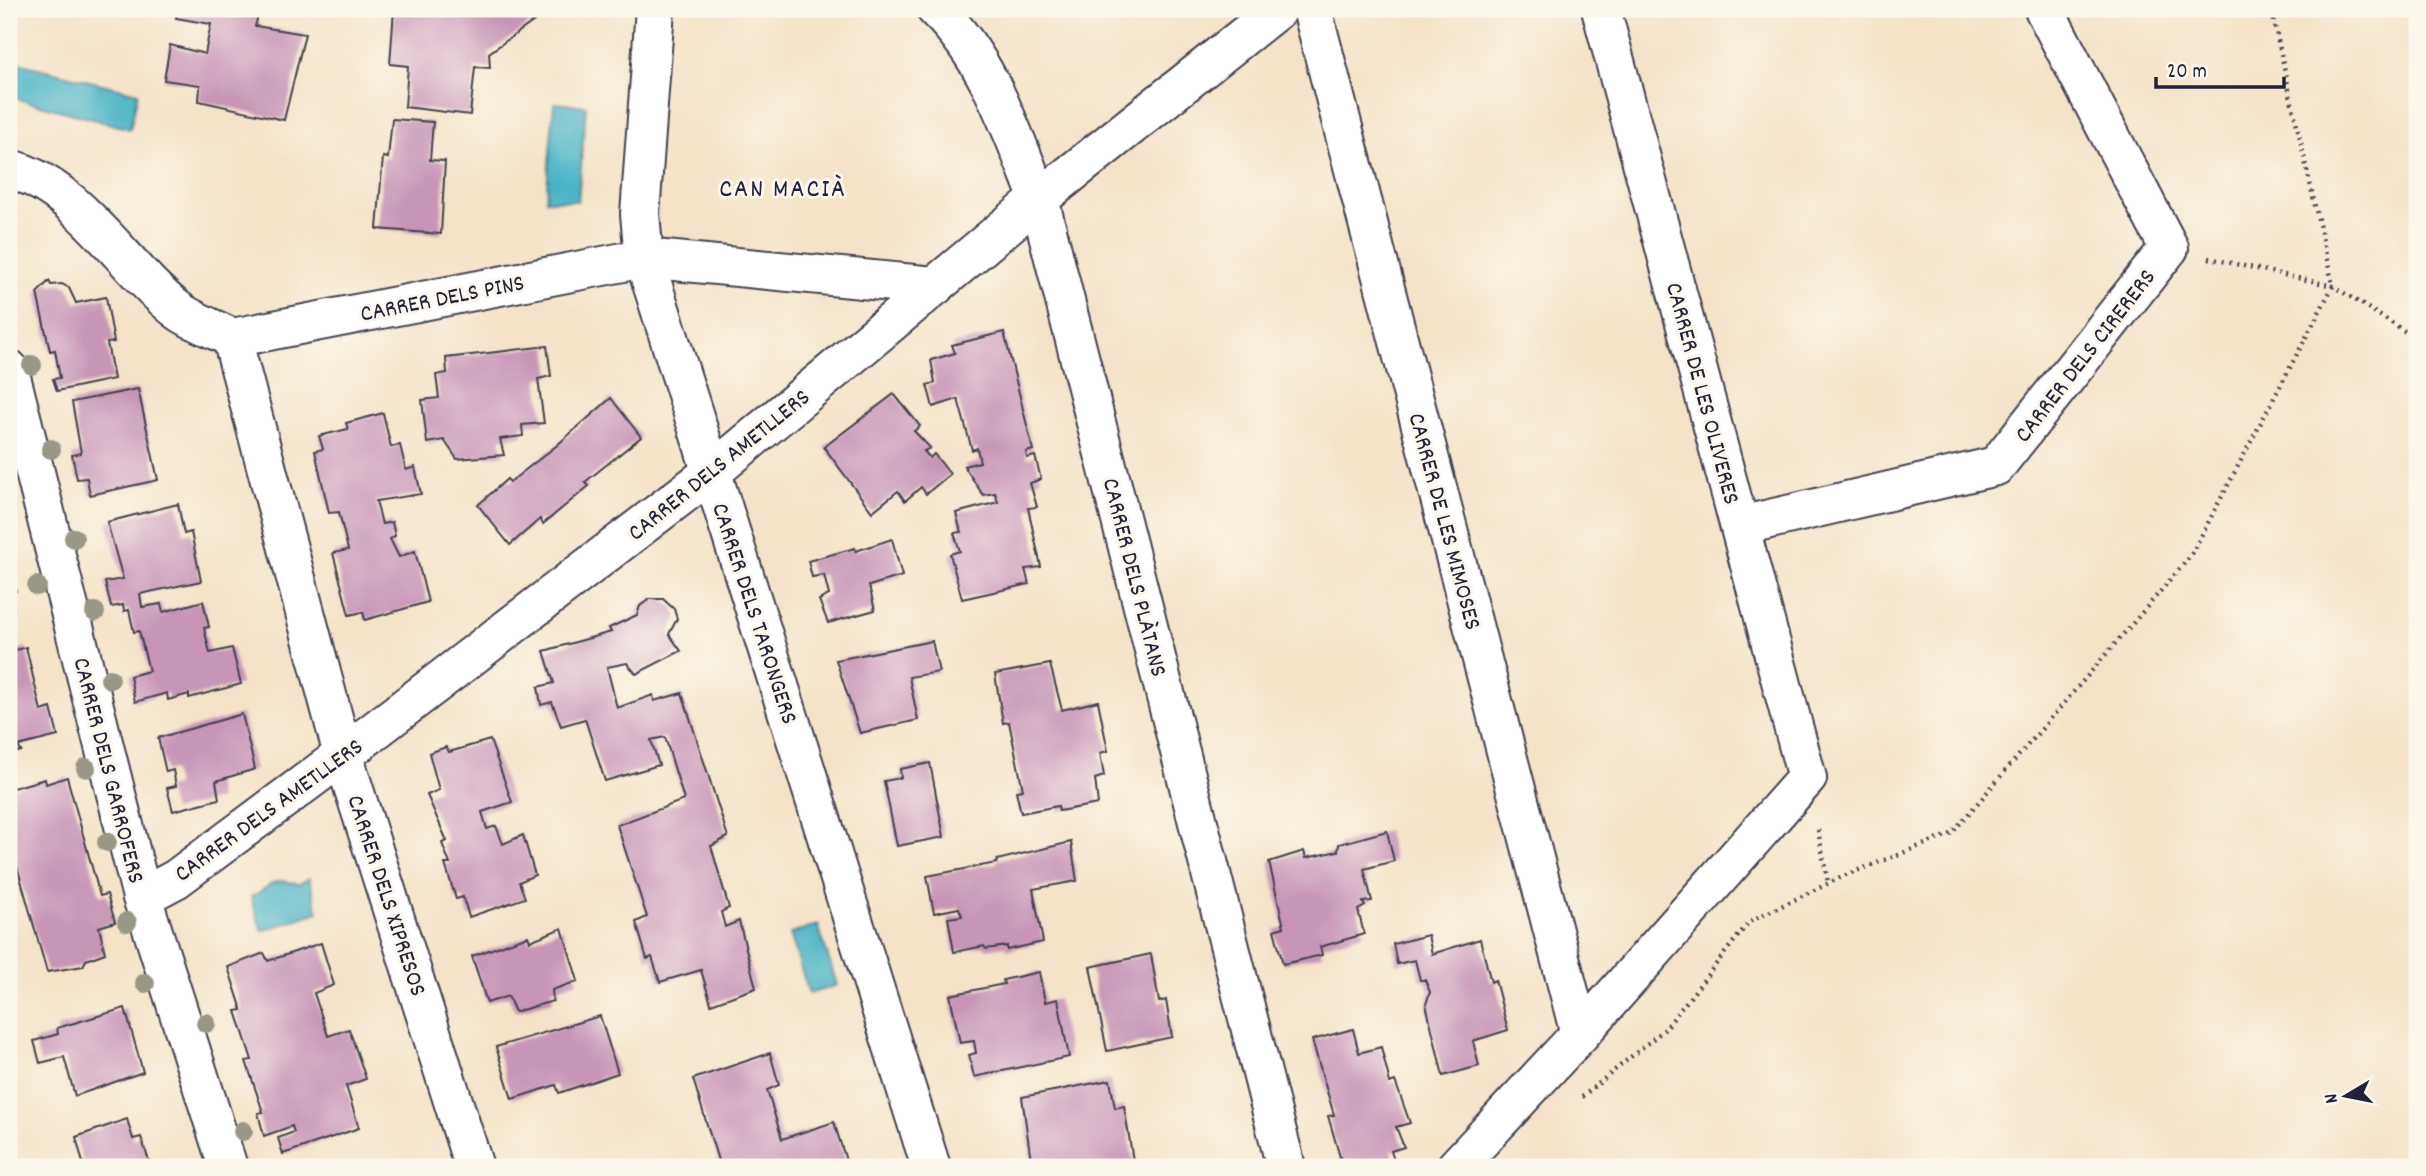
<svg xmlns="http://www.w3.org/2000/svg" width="2426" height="1176" viewBox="0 0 2426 1176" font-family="Dekko,sans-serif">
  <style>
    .water { fill: #48b4c5; stroke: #356b80; stroke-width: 2 }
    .building { fill: #c796b7 }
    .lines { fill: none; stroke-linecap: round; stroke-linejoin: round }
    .street-casing { stroke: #423f50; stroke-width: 42 }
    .path { stroke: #423f50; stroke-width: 4.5; stroke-dasharray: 2 5; stroke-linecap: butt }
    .street { stroke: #fff; stroke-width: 38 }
    .tree { fill: #999786 }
    .labels { text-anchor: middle; stroke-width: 6; stroke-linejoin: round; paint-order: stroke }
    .street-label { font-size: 24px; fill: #22223b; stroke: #fbf7ec }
    .neighbourhood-label { font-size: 26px; letter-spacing: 2px; fill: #22223b; stroke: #fbf7ec }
  </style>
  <rect width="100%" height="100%" fill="#fbf7ec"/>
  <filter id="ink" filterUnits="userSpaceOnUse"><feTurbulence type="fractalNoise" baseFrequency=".0143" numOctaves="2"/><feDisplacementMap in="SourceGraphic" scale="14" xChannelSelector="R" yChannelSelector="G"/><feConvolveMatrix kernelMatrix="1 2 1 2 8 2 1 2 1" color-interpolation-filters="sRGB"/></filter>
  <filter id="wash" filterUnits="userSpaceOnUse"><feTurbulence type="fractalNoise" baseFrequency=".00686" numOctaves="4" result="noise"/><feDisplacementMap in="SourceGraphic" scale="28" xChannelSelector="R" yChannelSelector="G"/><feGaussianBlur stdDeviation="1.57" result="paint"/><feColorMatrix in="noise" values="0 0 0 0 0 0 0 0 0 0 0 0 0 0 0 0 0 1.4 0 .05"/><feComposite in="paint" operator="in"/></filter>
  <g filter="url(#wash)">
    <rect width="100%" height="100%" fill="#f4e3c8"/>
    <g class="water">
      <path d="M 18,63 L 138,93 L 130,129 L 10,97 Z"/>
      <path d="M 554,103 L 586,106 L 578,201 L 546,200 Z"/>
      <path d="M 309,878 L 318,912 L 262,931 L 251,897 C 272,886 271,876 299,884 Z"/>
      <path d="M 818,925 L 837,985 L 809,994 L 790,934 Z"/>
    </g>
    <g id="blocks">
      <g class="building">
        <path d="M 178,9 L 260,9 L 255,26 L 305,34 L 284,120 L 199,101 L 200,85 L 164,80 L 170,45 L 205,54 L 211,24 L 176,18 Z"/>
        <path d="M 394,9 L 525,9 L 534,21 L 489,53 L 490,68 L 475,67 L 470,115 L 405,107 L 408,66 L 390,64 Z"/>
        <path d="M 392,119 L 433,122 L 430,160 L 445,161 L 441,234 L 377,229 L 383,157 L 388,158 Z"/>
        <path d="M 49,281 L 51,285 L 62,284 L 69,288 L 76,303 L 106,297 L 114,342 L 107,343 L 114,379 L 57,391 L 53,379 L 60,378 L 55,350 L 50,351 L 37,293 Z"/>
        <path d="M 1004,332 L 1033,450 L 1026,452 L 1027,458 L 1035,456 L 1041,479 L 1030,483 L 1037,507 L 1028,508 L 1041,567 L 1025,569 L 1029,584 L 962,599 L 950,554 L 960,551 L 954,533 L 961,532 L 956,513 L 998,502 L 995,493 L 983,495 L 964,466 L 980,462 L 977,448 L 972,450 L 958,399 L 933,407 L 927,385 L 935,383 L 931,360 L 955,353 L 952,345 Z"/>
        <path d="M 547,346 L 551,376 L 538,379 L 544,423 L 522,425 L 523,436 L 500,439 L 504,455 L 457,459 L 444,440 L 427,443 L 422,400 L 439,398 L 436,375 L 447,373 L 446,358 Z"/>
        <path d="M 138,389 L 158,480 L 90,495 L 87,478 L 77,479 L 72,455 L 81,453 L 72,402 Z"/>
        <path d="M 894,394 L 920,426 L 914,431 L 930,448 L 924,451 L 930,458 L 934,454 L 950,474 L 926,494 L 921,487 L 905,501 L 898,491 L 872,512 L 824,447 Z"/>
        <path d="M 611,398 L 641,437 L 585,482 L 589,486 L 543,524 L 540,519 L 510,545 L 478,505 L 507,479 L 510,482 L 556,446 Z"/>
        <path d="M 383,413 L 391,447 L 400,445 L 406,470 L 415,467 L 421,494 L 376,501 L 382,524 L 392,522 L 395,536 L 390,539 L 399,557 L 415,551 L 428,602 L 365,620 L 363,612 L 349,615 L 333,553 L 348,550 L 339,512 L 329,513 L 315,451 L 323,449 L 319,436 L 348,429 L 346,423 Z"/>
        <path d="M 178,504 L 184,534 L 191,532 L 201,581 L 140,594 L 142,607 L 161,604 L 163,612 L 203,601 L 209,627 L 204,628 L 210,653 L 232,648 L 241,684 L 189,698 L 189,694 L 168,700 L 167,693 L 135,702 L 130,676 L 149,671 L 139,631 L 134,632 L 129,610 L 124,611 L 123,605 L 111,607 L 105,582 L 123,579 L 107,522 Z"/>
        <path d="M 892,539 L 902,576 L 869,586 L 875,610 L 828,623 L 819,600 L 829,595 L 824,575 L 812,577 L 808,561 L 855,548 L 856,551 Z"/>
        <path d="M 9,566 L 16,591 L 10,594 L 14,609 L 9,611 Z"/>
        <path d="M 650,599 L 663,599 L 674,609 L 677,619 L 669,634 L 681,651 L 636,674 L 627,663 L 607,667 L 617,708 L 653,695 L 654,701 L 682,693 L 728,837 L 711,846 L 729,908 L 721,912 L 725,927 L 739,921 L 756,988 L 711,1004 L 701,970 L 660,982 L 652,957 L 647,959 L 636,922 L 647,917 L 617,825 L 684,800 L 665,737 L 651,740 L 659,765 L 605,781 L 585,719 L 561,726 L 552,702 L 541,705 L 538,687 L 554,683 L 544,651 L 611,632 L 609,628 L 637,615 L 640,606 Z"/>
        <path d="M 932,641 L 939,672 L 909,677 L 918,720 L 860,733 L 836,660 Z"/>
        <path d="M 26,647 L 41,711 L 51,708 L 58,736 L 18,746 L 21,751 L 9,754 L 9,652 Z"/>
        <path d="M 1050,664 L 1062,710 L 1098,701 L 1108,751 L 1100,753 L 1104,776 L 1095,779 L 1098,804 L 1059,811 L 1058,806 L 1021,813 L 1016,791 L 1023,790 L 1009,722 L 1003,723 L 995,674 Z"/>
        <path d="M 242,714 L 255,769 L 216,781 L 219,799 L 173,811 L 167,788 L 176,786 L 173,770 L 166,772 L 158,738 Z"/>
        <path d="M 490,740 L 512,802 L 482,812 L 487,829 L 496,826 L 503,844 L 523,835 L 535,875 L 519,882 L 525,898 L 469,917 L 463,897 L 456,899 L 445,864 L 450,864 L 442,843 L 447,841 L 427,795 L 439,790 L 429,753 L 446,747 L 449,752 Z"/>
        <path d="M 930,763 L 944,837 L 897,846 L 884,781 L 901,778 L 900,769 Z"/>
        <path d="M 67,777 L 100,896 L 107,894 L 115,922 L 99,927 L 105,953 L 86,960 L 83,966 L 47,972 L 9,838 L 14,836 L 9,816 L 9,789 L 45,779 L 46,784 Z"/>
        <path d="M 1387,831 L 1394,861 L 1364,869 L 1372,901 L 1363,902 L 1365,906 L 1358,910 L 1364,934 L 1320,947 L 1322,955 L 1283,964 L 1274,930 L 1284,927 L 1269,862 L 1304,851 L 1306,858 L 1338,851 L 1339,844 Z"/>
        <path d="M 1071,842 L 1077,881 L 1033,889 L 1043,942 L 1007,950 L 1007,946 L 986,949 L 984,946 L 954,952 L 948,918 L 962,916 L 959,908 L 934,913 L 927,876 L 997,863 L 997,860 Z"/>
        <path d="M 562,928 L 578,981 L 552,990 L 553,1001 L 515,1012 L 508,996 L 487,1003 L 472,956 L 528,936 L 530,941 Z"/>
        <path d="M 1428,935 L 1432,954 L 1480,939 L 1491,982 L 1495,980 L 1508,1030 L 1473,1041 L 1479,1066 L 1443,1076 L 1426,1004 L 1430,992 L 1425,980 L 1420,980 L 1415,960 L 1397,964 L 1393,944 Z"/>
        <path d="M 321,943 L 334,985 L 314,993 L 328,1036 L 349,1029 L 366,1079 L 346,1086 L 359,1128 L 283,1154 L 278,1138 L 294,1132 L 292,1126 L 264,1136 L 258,1113 L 263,1112 L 246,1061 L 252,1060 L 236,1011 L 242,1010 L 228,967 L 264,953 L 268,961 Z"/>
        <path d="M 1151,954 L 1159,1002 L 1166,1000 L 1172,1037 L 1107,1051 L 1090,967 Z"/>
        <path d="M 1039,972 L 1045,1002 L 1058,999 L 1069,1057 L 974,1077 L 969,1055 L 976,1053 L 974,1041 L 960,1043 L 950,995 L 1004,984 L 1003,980 Z"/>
        <path d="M 125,1008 L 143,1072 L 75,1096 L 64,1057 L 40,1063 L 34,1041 L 58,1034 L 57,1028 Z"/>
        <path d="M 600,1016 L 618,1073 L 559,1093 L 556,1085 L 512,1099 L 496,1047 Z"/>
        <path d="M 1353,1029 L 1359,1053 L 1381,1047 L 1390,1083 L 1395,1081 L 1410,1123 L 1396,1127 L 1404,1147 L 1391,1151 L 1396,1167 L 1353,1167 L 1351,1161 L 1342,1164 L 1328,1116 L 1334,1115 L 1312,1040 Z"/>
        <path d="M 770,1053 L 779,1085 L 767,1090 L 782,1139 L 834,1122 L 848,1167 L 720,1167 L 693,1079 Z"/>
        <path d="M 1110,1080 L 1115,1108 L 1124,1106 L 1134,1167 L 1001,1167 L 1031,1160 L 1022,1097 Z"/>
        <path d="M 127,1119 L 133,1139 L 141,1137 L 151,1167 L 84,1167 L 76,1137 Z"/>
      </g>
    </g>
  </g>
  <g filter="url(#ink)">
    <use href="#blocks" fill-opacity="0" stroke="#423f50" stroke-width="2"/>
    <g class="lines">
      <defs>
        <g id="street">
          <path d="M 655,9 L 640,214 L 644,258 L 931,1167"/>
          <path d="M 936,9 C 989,60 1012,132 1039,199 L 1286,1167"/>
          <path d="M 1312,9 L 1580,1034"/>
          <path d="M 9,169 C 77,184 126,271 179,311 C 194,322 215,329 232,338 L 644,258 L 935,286"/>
          <path d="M 232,338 L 343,755 L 474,1167"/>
          <path d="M 9,369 L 142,897 L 228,1167"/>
          <path d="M 1740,526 L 1996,466 L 2169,248 L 2044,9"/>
          <path d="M 142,897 L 176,879 L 343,755 L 712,472 L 1039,199 L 1278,9"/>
          <path d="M 1456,1167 L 1580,1034 L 1807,778 L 1601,9"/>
        </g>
      </defs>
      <use href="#street" class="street-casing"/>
      <g class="path">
        <path d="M 2209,258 L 2333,286 L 2417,339"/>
        <path d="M 1818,830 L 1828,883"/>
        <path d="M 1582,1097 L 1665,1029 L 1750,921 L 1846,875 L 1951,834 L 2190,557 L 2333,286 L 2271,9"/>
      </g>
      <use href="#street" class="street"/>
    </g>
    <g class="tree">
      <circle cx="32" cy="365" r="10"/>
      <circle cx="51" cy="449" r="10"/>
      <circle cx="74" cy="538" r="10"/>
      <circle cx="37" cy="586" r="10"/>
      <circle cx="95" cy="612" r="10"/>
      <circle cx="110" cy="679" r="10"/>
      <circle cx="86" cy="768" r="10"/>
      <circle cx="107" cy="842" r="10"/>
      <circle cx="127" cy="922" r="10"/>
      <circle cx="145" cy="983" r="10"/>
      <circle cx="206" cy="1023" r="10"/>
      <circle cx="243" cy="1131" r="10"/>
    </g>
  </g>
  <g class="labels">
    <g class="street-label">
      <text transform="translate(442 297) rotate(-11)" y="8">CARRER DELS PINS</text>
      <text transform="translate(2084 355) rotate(-52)" y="8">CARRER DELS CIRERERS</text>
      <text transform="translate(1704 393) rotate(75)" y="8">CARRER DE LES OLIVERES</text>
      <text transform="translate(718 464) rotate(-39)" y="8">CARRER DELS AMETLLERS</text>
      <text transform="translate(1446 521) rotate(75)" y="8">CARRER DE LES MIMOSES</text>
      <text transform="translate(1136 577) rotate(76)" y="8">CARRER DELS PLÀTANS</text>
      <text transform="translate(756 613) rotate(72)" y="8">CARRER DELS TARONGERS</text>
      <text transform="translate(110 770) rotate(76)" y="8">CARRER DELS GARROFERS</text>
      <text transform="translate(268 809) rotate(-36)" y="8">CARRER DELS AMETLLERS</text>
      <text transform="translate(388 895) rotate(72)" y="8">CARRER DELS XIPRESOS</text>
    </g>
    <g class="neighbourhood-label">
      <text x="783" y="196">CAN MACIÀ</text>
    </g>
  </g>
  <rect width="2426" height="1176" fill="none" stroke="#fbf7ec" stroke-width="35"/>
  <g transform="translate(2346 1096) rotate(260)" stroke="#fbf7ec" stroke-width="5" paint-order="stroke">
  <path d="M0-5L12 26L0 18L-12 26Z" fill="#22223b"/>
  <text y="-10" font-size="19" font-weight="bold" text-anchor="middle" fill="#22223b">N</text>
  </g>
  <path d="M2156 77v10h128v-10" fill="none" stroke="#22223b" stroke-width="3.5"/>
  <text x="2167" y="77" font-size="21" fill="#22223b" stroke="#fbf7ec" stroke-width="5" paint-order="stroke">20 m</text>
</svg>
